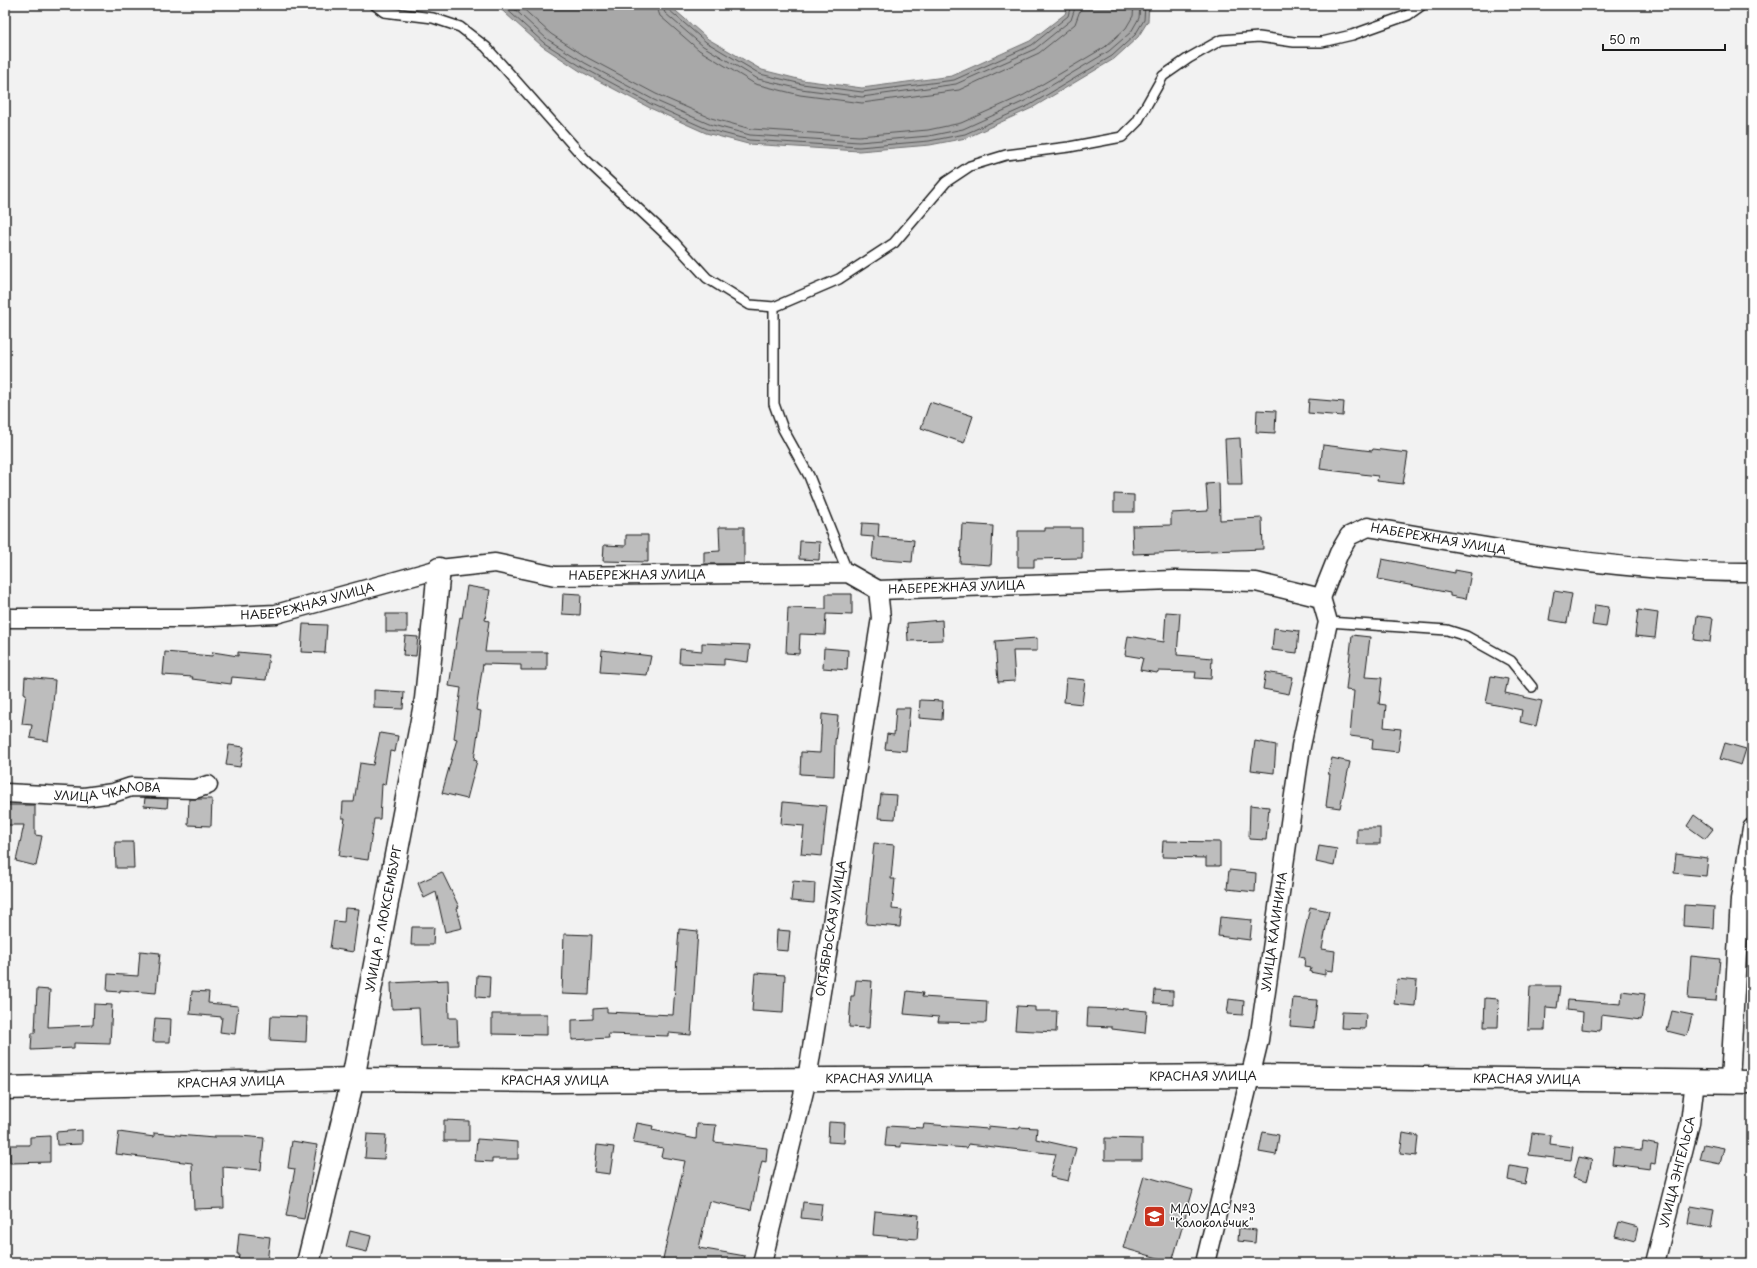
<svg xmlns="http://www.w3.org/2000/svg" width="1757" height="1268" viewBox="0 0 1757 1268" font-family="'Playpen Sans',sans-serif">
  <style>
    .water { fill: #a8a8a8; stroke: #707070 }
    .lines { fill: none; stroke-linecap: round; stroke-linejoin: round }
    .shore { stroke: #545454; stroke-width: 1 }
    .building { fill: #bdbdbd; stroke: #1c1c1c }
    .lane-casing { stroke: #1c1c1c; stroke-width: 12 }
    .street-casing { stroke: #1c1c1c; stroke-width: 21 }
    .secondary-casing { stroke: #1c1c1c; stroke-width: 25 }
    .primary-casing { stroke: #1c1c1c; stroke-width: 25 }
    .lane { stroke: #fff; stroke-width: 9 }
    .street { stroke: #fff; stroke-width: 18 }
    .secondary { stroke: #fff; stroke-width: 22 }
    .primary { stroke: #fff; stroke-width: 22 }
    .labels { text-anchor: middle; stroke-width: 3; stroke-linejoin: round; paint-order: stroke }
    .street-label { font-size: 12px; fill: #1c1c1c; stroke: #fff }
    .poi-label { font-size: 12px; fill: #1c1c1c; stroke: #fff; text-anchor: start }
  </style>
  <rect width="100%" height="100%" fill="#f2f2f2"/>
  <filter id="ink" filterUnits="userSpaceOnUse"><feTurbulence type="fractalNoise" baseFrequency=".025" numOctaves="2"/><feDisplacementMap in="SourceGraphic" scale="8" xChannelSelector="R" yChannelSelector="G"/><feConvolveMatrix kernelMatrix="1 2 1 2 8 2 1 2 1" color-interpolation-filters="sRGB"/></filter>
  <g filter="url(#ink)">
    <path class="water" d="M 496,5 L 669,5 L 708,39 L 762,70 L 802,80 L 862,88 L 952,76 L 1030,41 L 1065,14 L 1068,5 L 1149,5 L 1148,21 L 1138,37 L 1114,59 L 1032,108 L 966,138 L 930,145 L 859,151 L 748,144 L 706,133 L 650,108 L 580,71 L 542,46 Z"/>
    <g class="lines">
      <g class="shore">
        <path d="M 502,5 L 544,43 L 582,67 L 651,104 L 707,129 L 749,140 L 859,147 L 929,141 L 965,134 L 1030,105 L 1112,56 L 1135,35 L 1144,20 L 1145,5"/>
        <path d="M 510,5 L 547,39 L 585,63 L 654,100 L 709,124 L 750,135 L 859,142 L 929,136 L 963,129 L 1027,100 L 1109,51 L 1131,32 L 1139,18 L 1140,5"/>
        <path d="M 519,5 L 551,34 L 588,58 L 656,94 L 711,118 L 751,129 L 859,136 L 928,130 L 961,123 L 1024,95 L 1105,47 L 1126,28 L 1133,16 L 1134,5"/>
        <path d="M 656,5 L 660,16 L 699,50 L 755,84 L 800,95 L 862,103 L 959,90 L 1039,53 L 1075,24 L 1082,5"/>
        <path d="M 662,5 L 665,13 L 703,46 L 758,79 L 801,89 L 862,97 L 956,84 L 1035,49 L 1071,20 L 1076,5"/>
        <path d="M 667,5 L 669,10 L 706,42 L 760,74 L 802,84 L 862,92 L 954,80 L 1032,45 L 1068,16 L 1071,5"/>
      </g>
    </g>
    <g class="building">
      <path d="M 1309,399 L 1344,402 L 1343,416 L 1308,413 Z"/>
      <path d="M 930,402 L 973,416 L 964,443 L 921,428 Z"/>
      <path d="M 1257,410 L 1276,411 L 1275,433 L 1256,432 Z"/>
      <path d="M 1240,438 L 1242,485 L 1227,485 L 1225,439 Z"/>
      <path d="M 1323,445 L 1372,451 L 1373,449 L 1408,453 L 1403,484 L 1377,481 L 1378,476 L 1320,469 Z"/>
      <path d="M 1219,483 L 1220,520 L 1262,518 L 1263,549 L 1133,554 L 1132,526 L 1171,525 L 1171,513 L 1208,511 L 1206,484 Z"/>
      <path d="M 1114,494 L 1134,495 L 1134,512 L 1114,512 Z"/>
      <path d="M 862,523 L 879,524 L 878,537 L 914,540 L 912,562 L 872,559 L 874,537 L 861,536 Z"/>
      <path d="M 962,524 L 993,526 L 991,565 L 960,563 Z"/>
      <path d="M 719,527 L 744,527 L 744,564 L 704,564 L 704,552 L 720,551 Z"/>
      <path d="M 1045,528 L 1082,528 L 1082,558 L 1034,559 L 1034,567 L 1018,567 L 1018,531 L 1045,531 Z"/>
      <path d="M 626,535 L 648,535 L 648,562 L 603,561 L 604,545 L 626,546 Z"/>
      <path d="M 800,541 L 820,542 L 819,560 L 799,559 Z"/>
      <path d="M 1382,559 L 1455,573 L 1455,570 L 1471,573 L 1466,599 L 1450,596 L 1450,593 L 1378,579 Z"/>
      <path d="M 467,586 L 490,590 L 485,620 L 489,621 L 485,652 L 547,652 L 547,670 L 521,670 L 521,665 L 483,664 L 476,710 L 481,711 L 474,760 L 477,761 L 467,799 L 442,793 L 457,739 L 454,738 L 461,688 L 449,686 L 460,617 L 462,618 Z"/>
      <path d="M 1554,591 L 1572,594 L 1567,623 L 1549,620 Z"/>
      <path d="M 563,593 L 581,594 L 580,615 L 562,614 Z"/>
      <path d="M 826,594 L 852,594 L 852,615 L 826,614 L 825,635 L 800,634 L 799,654 L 786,653 L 788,608 L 826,609 Z"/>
      <path d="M 1595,605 L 1609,607 L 1606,627 L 1592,625 Z"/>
      <path d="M 1638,610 L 1658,613 L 1655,638 L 1635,636 Z"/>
      <path d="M 1166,612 L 1180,613 L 1177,655 L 1212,658 L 1211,679 L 1195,678 L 1196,672 L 1158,671 L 1157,673 L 1140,670 L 1143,658 L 1125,655 L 1128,636 L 1164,642 Z"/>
      <rect x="386" y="614" width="21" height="18"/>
      <path d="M 1697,616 L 1713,618 L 1710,642 L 1694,640 Z"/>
      <path d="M 942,620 L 943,640 L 908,641 L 907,623 Z"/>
      <path d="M 303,624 L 327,625 L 325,653 L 301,652 Z"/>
      <path d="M 1274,628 L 1299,631 L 1297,653 L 1272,650 Z"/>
      <path d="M 1352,635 L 1370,637 L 1365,677 L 1382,678 L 1379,704 L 1386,705 L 1384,727 L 1401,729 L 1398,752 L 1372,749 L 1373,739 L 1350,736 L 1354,691 L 1346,690 Z"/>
      <path d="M 405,636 L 418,637 L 416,656 L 403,655 Z"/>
      <path d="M 1037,638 L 1037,651 L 1013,651 L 1015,681 L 998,682 L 995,641 Z"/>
      <path d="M 702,643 L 750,645 L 748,662 L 724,659 L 724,665 L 679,663 L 680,649 L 702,651 Z"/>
      <path d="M 824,648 L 848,650 L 847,670 L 823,668 Z"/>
      <path d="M 602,650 L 651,656 L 647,675 L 600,672 Z"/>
      <path d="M 165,652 L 212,656 L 213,652 L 238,656 L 238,652 L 269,655 L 266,680 L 232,677 L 231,684 L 192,679 L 193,677 L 163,675 Z"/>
      <path d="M 1266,672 L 1293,677 L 1289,694 L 1263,689 Z"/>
      <path d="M 1491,676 L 1508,679 L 1505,693 L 1542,701 L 1536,726 L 1520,722 L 1522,710 L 1486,703 Z"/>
      <path d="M 25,677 L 55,680 L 52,716 L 48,741 L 30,738 L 32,725 L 22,724 L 26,694 L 24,693 Z"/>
      <path d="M 1066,678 L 1085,680 L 1082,704 L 1064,702 Z"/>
      <path d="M 374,690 L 404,692 L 403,709 L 374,708 Z"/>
      <path d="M 920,700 L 943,701 L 942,720 L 919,718 Z"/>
      <path d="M 896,708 L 910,708 L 906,751 L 885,749 L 887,734 L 894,735 Z"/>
      <path d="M 822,714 L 838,716 L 835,742 L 834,776 L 800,774 L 801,752 L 820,753 Z"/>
      <path d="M 380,733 L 398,736 L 395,752 L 390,751 L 385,785 L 382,784 L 380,819 L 374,819 L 368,860 L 339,856 L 345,818 L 342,818 L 343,802 L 354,802 L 360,763 L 373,765 Z"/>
      <path d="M 1255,741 L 1276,745 L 1274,773 L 1251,770 Z"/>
      <path d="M 1725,743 L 1746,749 L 1741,765 L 1720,759 Z"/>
      <path d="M 229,745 L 244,747 L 240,767 L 226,765 Z"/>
      <path d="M 1332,758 L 1350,762 L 1340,808 L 1326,806 L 1330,774 L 1328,774 Z"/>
      <path d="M 881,794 L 897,795 L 895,819 L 878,818 Z"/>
      <path d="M 145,798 L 168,799 L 167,808 L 144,806 Z"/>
      <path d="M 189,799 L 212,799 L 211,826 L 188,825 Z"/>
      <path d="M 783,802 L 827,806 L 822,856 L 801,854 L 804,826 L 781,824 Z"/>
      <path d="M 7,805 L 35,805 L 35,835 L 42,836 L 36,866 L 16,861 L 24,825 L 7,825 Z"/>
      <path d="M 1250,805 L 1269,807 L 1266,840 L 1249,839 Z"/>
      <path d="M 1694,815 L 1713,829 L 1705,839 L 1687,826 Z"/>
      <rect x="1357" y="828" width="23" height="16"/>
      <path d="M 1163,841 L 1220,842 L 1220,866 L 1206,866 L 1206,858 L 1162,857 Z"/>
      <path d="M 115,842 L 133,842 L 134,868 L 116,868 Z"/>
      <path d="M 874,843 L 894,845 L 891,879 L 895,879 L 892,909 L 902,910 L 900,927 L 866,924 Z"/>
      <path d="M 1319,846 L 1337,849 L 1334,866 L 1316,862 Z"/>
      <path d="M 1676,854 L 1708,858 L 1706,876 L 1674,873 Z"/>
      <path d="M 1229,870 L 1256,873 L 1255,892 L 1227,889 Z"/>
      <path d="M 442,872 L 459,907 L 457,908 L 462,928 L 445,932 L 436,892 L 424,898 L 418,883 Z"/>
      <path d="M 793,881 L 815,883 L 814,903 L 791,901 Z"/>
      <path d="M 1684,905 L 1714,907 L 1713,928 L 1683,926 Z"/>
      <path d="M 1310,907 L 1329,911 L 1322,949 L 1335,951 L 1333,971 L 1325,970 L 1325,975 L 1310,972 L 1311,968 L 1304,967 L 1305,958 L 1299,957 Z"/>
      <path d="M 345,908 L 359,909 L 353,952 L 330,948 L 334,921 L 344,922 Z"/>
      <path d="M 1220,917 L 1252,920 L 1250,940 L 1218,936 Z"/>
      <path d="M 412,927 L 434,927 L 433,945 L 411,945 Z"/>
      <path d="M 679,929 L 698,931 L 691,1035 L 669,1033 L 669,1036 L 608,1034 L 609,1038 L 572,1040 L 572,1020 L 593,1019 L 593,1009 L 607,1008 L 607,1012 L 673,1015 Z"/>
      <path d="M 777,930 L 790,931 L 788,951 L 776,950 Z"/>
      <path d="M 564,934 L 592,935 L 589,995 L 562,994 Z"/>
      <path d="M 140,951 L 160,953 L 156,993 L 120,990 L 120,992 L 107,991 L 108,974 L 138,976 Z"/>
      <path d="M 1691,956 L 1720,959 L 1716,1001 L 1688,999 Z"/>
      <path d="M 755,973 L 785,975 L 783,1013 L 752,1011 Z"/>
      <path d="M 477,975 L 490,976 L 489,998 L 476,997 Z"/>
      <path d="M 1397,979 L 1417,981 L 1415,1006 L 1394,1004 Z"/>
      <path d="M 448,980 L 449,1018 L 457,1018 L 458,1045 L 421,1046 L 419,1008 L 392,1009 L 391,983 Z"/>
      <path d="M 856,980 L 872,981 L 869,1028 L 849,1027 L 851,996 L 854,996 Z"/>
      <path d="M 1530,986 L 1560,986 L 1557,1008 L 1546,1007 L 1545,1030 L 1528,1030 Z"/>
      <path d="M 37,989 L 50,990 L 48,1027 L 93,1025 L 94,1004 L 112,1005 L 110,1044 L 74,1043 L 74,1048 L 31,1050 L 32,1033 L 35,1033 Z"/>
      <path d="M 1155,990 L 1173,991 L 1173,1004 L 1154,1003 Z"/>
      <path d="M 192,991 L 209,992 L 208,1003 L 238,1006 L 235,1034 L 220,1032 L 222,1017 L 190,1014 Z"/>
      <path d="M 907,991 L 923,993 L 922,997 L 987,1001 L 986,1023 L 938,1022 L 939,1017 L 904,1014 Z"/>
      <path d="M 1622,991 L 1645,994 L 1641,1020 L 1601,1015 L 1600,1031 L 1582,1029 L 1583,1012 L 1567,1010 L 1568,1000 L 1621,1004 Z"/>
      <path d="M 1293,998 L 1317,1000 L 1314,1028 L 1290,1026 Z"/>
      <path d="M 1485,998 L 1499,999 L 1498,1027 L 1484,1027 Z"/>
      <path d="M 1229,999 L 1244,1001 L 1243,1015 L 1227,1014 Z"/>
      <path d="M 1017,1006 L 1035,1007 L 1035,1011 L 1057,1011 L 1056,1032 L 1015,1030 Z"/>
      <path d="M 1088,1008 L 1115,1009 L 1115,1008 L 1147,1011 L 1145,1033 L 1112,1029 L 1112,1027 L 1087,1026 Z"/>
      <path d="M 1672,1011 L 1692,1015 L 1687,1036 L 1667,1031 Z"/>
      <path d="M 1342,1012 L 1366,1013 L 1365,1029 L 1341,1028 Z"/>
      <path d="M 492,1014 L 547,1014 L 547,1035 L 492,1034 Z"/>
      <path d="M 271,1016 L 307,1017 L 306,1042 L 270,1040 Z"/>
      <path d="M 155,1018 L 171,1019 L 170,1042 L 153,1042 Z"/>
      <path d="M 444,1120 L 469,1121 L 469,1141 L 444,1141 Z"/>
      <path d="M 829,1122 L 845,1123 L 844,1143 L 828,1142 Z"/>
      <path d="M 637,1123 L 653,1126 L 652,1130 L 696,1139 L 697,1124 L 716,1125 L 714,1142 L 767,1148 L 766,1162 L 762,1161 L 751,1210 L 709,1201 L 699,1248 L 745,1256 L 744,1263 L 662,1263 L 685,1161 L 661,1157 L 663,1148 L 633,1143 Z"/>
      <path d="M 924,1124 L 988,1129 L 988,1126 L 1019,1129 L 1020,1127 L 1037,1128 L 1036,1139 L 1076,1148 L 1068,1181 L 1050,1177 L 1056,1154 L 968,1144 L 967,1148 L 901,1143 L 901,1147 L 885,1146 L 887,1126 L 923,1128 Z"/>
      <path d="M 82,1130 L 82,1144 L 57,1145 L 56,1132 Z"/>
      <path d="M 119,1132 L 154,1137 L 154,1133 L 214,1138 L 214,1136 L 240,1136 L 264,1138 L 261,1170 L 223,1167 L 224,1208 L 194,1209 L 192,1163 L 116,1154 Z"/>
      <path d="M 1263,1132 L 1279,1135 L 1276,1155 L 1259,1152 Z"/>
      <path d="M 1403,1133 L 1418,1136 L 1416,1156 L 1400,1154 Z"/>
      <path d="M 1532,1133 L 1551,1135 L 1550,1144 L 1573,1147 L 1571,1160 L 1529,1155 Z"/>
      <path d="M 367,1134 L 386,1135 L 384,1159 L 365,1158 Z"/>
      <path d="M 50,1136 L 50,1162 L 10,1163 L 10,1145 L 30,1145 L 30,1137 Z"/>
      <path d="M 1105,1138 L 1142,1139 L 1142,1160 L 1105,1160 Z"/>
      <path d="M 477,1139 L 518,1142 L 518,1159 L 492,1159 L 492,1162 L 475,1161 Z"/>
      <path d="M 292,1141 L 317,1145 L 304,1219 L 286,1216 L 295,1169 L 288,1168 Z"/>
      <path d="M 1643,1142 L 1658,1145 L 1655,1164 L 1651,1163 L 1650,1169 L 1612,1164 L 1614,1147 L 1642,1150 Z"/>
      <path d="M 1704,1144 L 1724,1148 L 1720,1164 L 1700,1160 Z"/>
      <path d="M 597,1145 L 614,1147 L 610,1174 L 594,1172 Z"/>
      <path d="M 1579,1157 L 1592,1160 L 1587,1182 L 1573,1178 Z"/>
      <path d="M 1510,1166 L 1528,1169 L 1525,1184 L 1508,1180 Z"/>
      <path d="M 1144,1176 L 1193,1190 L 1172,1262 L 1123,1248 Z"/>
      <path d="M 803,1202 L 822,1204 L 820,1220 L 801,1218 Z"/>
      <path d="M 1691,1206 L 1714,1210 L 1711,1228 L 1688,1224 Z"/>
      <path d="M 875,1211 L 919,1215 L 917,1239 L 873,1235 Z"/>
      <path d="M 1619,1222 L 1638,1227 L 1635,1241 L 1615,1236 Z"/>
      <path d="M 1239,1228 L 1256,1230 L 1255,1243 L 1238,1241 Z"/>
      <path d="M 350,1231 L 371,1236 L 367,1252 L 346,1247 Z"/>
      <path d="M 239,1233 L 270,1237 L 267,1263 L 238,1263 L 239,1254 L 237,1254 Z"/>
    </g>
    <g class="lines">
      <defs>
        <g id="lane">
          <path d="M 375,5 L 384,12 L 433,18 L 460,27 L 486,47 L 586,160 L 674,242 L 707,278 L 750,305 L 774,307"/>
          <path d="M 848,573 L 809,476 L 783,429 L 774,404 L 774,307 L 839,279 L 894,243 L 946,182 L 970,166 L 1006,155 L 1069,147 L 1122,137 L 1137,122 L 1163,76 L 1189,58 L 1221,40 L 1259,37 L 1294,42 L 1322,42 L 1352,35 L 1408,15 L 1422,5"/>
          <path d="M 1328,622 L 1447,630 L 1466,636 L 1511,661 L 1532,687"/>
        </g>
        <g id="street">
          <path id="s1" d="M 5,618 L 188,618 L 276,614 L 439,569 L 495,563 L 555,576 L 848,573 L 878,590 L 1174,580 L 1256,582 L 1321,598 L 1339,553 L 1349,536 L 1368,527 C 1494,549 1623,573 1752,572"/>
          <path id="s2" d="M 5,793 L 84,797 L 113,793 L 131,787 L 195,789 L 208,785"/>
          <path d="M 1730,1081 L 1740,899 L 1752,828"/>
          <path id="s3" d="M 762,1263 L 807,1079 L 881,618 L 878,590"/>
          <path id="s4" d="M 1205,1263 L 1259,1040 L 1301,746 L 1328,622 L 1321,598"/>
          <path id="s5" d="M 1655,1263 L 1690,1123 L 1695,1080"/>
        </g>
        <g id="secondary">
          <path id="s6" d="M 308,1263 L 353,1079 L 426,699 L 439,569"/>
        </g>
        <g id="primary">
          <path id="s7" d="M 5,1088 L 353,1079 L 553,1081 L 1250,1076 L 1752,1082"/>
        </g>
      </defs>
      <use href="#lane" class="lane-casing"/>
      <use href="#street" class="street-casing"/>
      <use href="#secondary" class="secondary-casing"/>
      <use href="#primary" class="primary-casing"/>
      <use href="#lane" class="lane"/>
      <use href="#street" class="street"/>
      <use href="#secondary" class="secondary"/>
      <use href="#primary" class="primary"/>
    </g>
  </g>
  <defs>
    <symbol id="school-square" viewBox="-11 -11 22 22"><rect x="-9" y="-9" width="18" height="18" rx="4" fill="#c8321e" stroke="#fff"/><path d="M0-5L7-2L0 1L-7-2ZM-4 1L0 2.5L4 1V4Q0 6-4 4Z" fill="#fff"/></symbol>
  </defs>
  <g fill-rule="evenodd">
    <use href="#school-square" x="1142" y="1204" width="25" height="25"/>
  </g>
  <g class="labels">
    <g class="street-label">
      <text dy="4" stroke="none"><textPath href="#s1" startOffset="1491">НАБЕРЕЖНАЯ УЛИЦА</textPath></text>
      <text dy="4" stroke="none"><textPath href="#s1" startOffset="640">НАБЕРЕЖНАЯ УЛИЦА</textPath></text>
      <text dy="4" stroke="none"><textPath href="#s1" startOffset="964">НАБЕРЕЖНАЯ УЛИЦА</textPath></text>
      <text dy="4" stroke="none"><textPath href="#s1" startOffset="304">НАБЕРЕЖНАЯ УЛИЦА</textPath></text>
      <text dy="4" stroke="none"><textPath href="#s2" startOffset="103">УЛИЦА ЧКАЛОВА</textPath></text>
      <text dy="4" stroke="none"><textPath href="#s6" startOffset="353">УЛИЦА Р. ЛЮКСЕМБУРГ</textPath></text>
      <text dy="4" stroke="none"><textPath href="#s3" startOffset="342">ОКТЯБРЬСКАЯ УЛИЦА</textPath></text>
      <text dy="4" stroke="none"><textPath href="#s4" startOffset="339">УЛИЦА КАЛИНИНА</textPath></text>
      <text dy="4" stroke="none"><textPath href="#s7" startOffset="1198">КРАСНАЯ УЛИЦА</textPath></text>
      <text dy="4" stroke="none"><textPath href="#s7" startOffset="874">КРАСНАЯ УЛИЦА</textPath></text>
      <text dy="4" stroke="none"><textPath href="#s7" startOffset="1522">КРАСНАЯ УЛИЦА</textPath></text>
      <text dy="4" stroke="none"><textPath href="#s7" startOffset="550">КРАСНАЯ УЛИЦА</textPath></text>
      <text dy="4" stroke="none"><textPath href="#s7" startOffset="226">КРАСНАЯ УЛИЦА</textPath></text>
      <text dy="4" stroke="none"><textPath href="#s5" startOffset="94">УЛИЦА ЭНГЕЛЬСА</textPath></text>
    </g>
    <g class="poi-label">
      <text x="1170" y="1213">МДОУ ДС №3<tspan x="1170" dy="14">"Колокольчик"</tspan></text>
    </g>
  </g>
  <rect width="1757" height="1268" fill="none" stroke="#fff" stroke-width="20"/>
  <rect x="10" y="10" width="1737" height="1248" fill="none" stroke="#1c1c1c" stroke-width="1.5" filter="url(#ink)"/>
  <path d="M1603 44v6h122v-6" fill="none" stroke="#1c1c1c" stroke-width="2"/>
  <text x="1609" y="44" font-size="12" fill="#1c1c1c" stroke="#ffffff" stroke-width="3" paint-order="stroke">50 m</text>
</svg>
